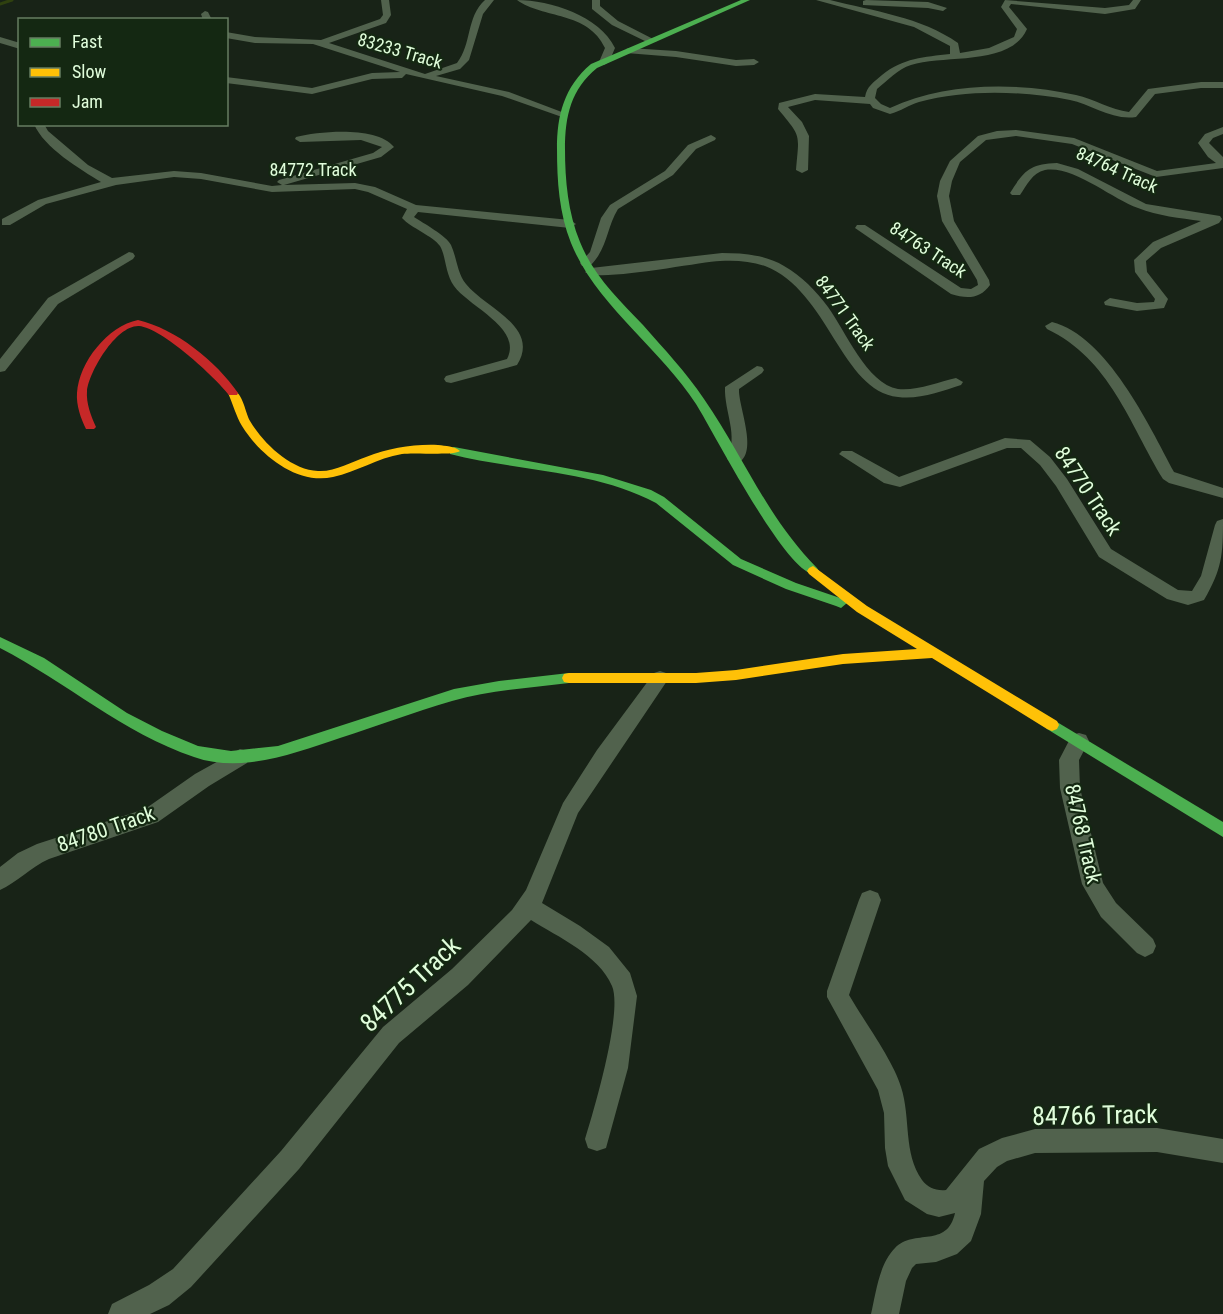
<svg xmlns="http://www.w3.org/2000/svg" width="1223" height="1314" viewBox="0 0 1223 1314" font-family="'Roboto Condensed',sans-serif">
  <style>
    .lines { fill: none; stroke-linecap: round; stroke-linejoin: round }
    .stream { stroke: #2f410f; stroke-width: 3 }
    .street { fill: #51624d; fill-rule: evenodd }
    .fast { fill: #4caf50; fill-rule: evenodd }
    .slow { fill: #ffc107; fill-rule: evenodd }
    .jam { fill: #c62828; fill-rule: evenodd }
    .labels { text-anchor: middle; stroke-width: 4.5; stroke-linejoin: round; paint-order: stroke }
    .far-street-label { font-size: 18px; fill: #e0fddb; stroke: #142812 }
    .street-label { font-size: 21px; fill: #e0fddb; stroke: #142812 }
    .near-street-label { font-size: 26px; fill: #e0fddb; stroke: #142812 }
  </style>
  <rect width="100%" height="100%" fill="#182317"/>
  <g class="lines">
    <path class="stream" d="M 0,4 L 12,0"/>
    <g class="street">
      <path d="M 381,0 L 389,0 L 391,15 L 386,23 L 329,43 L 425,74 L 457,63 C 472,44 466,17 485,0 L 494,0 L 483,14 L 469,60 L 460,69 L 436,76 L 509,92 L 567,114 L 562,117 L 502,96 L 406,74 L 402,78 L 372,79 L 312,94 L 226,83 L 226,77 L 312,88 L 372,73 L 400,72 L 313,44 L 255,43 L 226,38 L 226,32 L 255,37 L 321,40 L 380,19 L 383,15 Z"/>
      <path d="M 517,0 C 550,0 600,16 615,48 L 609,62 L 604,65 L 599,62 L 605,48 C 588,11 543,19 517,0 Z"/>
      <path d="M 592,0 L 600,0 L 600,6 L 618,21 L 657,41 L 649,43 L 612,25 L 592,9 Z"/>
      <path d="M 816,0 L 830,0 C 873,11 921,17 958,43 L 960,53 L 989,48 L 1014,37 L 1017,29 L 1001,7 L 1005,0 L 1105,8 L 1129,5 L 1133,0 L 1141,0 L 1135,9 L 1105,14 L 1011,4 L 1009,7 L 1027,29 C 1010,67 944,54 911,65 C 898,69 887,81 877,89 L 875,98 L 881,104 L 890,108 C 945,82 1018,82 1076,95 C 1094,99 1111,110 1129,112 L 1148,89 L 1201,82 L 1223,82 L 1223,88 L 1201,88 L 1155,94 L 1136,117 C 1113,121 1091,104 1070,100 C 1022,91 967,89 919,102 C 909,105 901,111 890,114 L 873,108 L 870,104 L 815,100 L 788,107 L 802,122 L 809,136 L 808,170 L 802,173 L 796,170 C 799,133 802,138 778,109 L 779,103 L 815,94 L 865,97 C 867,86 873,83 882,75 C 903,58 924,57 950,54 L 950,46 L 914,27 Z"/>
      <path d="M 866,0 L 928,2 L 947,8 L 943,11 L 928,8 L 863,5 L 863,1 Z"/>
      <path d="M 205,11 L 208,12 L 212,20 L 203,20 L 201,14 Z"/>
      <path d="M 0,37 L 20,43 L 20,49 L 0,43 Z"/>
      <path d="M 629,48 L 676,51 L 736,60 L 754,59 L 759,62 L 754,65 L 736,66 L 676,57 L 626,53 L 626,49 Z"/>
      <path d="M 34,124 L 44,124 L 48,131 L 88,165 L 112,178 L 174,171 L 201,173 L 272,186 L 282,185 L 277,182 L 279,180 L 373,153 L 382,147 L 361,140 L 300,142 L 295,139 L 296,137 C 321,131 377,126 394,147 L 381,157 L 284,185 L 355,183 L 375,187 L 416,205 L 570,220 L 576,224 L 570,228 L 418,212 L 414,217 C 423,223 447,236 451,245 C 457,258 457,273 466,284 C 485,308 541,327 517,365 L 451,383 L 446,382 L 444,379 L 446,376 L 507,359 C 523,328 469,307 454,286 C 445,273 446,256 440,246 C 433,236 411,228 402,218 L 407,209 L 368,192 L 355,189 L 272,192 L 201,179 L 174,177 L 116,185 L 46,204 L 10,225 L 2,225 L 2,219 L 38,200 L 101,182 C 80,169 44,148 34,124 Z"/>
      <path d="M 1223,127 L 1223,134 L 1213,138 L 1209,143 L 1223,157 L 1223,168 L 1156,177 L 1072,144 L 1016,136 L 986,140 L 960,162 L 952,181 L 949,196 L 954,221 L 989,280 L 990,285 C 980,299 967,299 951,294 L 855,228 L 857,225 L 865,225 L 961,288 L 971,289 L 978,285 L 977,280 L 942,221 L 937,196 L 940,181 L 950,161 L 978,136 L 997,131 L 1016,130 L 1074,138 L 1157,171 L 1216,163 L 1208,157 L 1198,143 L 1205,134 Z"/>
      <path d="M 711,135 L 716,138 L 715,140 L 696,149 L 673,175 L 618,209 C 606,229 608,248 590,266 L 582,266 L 580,263 L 590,252 L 601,218 L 610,205 L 665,171 L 688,145 Z"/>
      <path d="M 1057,163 L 1078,169 L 1146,204 L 1220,216 L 1222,219 L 1219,223 L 1161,248 L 1146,261 L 1147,272 L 1168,299 L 1164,308 L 1137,311 L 1105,305 L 1104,302 L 1110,298 L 1137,303 L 1154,302 L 1155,299 L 1135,272 L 1134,260 L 1153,242 L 1201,221 C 1180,218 1158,216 1138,208 C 1112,199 1073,165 1045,170 C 1032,173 1027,185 1020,195 L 1012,195 L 1010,193 C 1024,171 1029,164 1057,163 Z"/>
      <path d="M 129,252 L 133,253 L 135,256 L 133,259 L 58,304 L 5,371 L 0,372 L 0,359 L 48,298 Z"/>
      <path d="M 722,253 C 743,253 766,255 784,266 C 802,276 816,291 828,307 C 845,330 867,384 898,389 C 917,391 938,382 956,378 L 963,382 L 961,385 C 942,391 919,400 898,397 C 841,391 829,291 765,266 C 751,261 735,260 720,261 C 698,262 596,283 585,272 L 591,268 Z"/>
      <path d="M 1052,322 C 1107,336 1149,425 1174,472 L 1223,488 L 1223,498 L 1169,483 L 1163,479 C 1129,423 1110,359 1047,329 L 1045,326 Z"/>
      <path d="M 757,366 L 762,367 L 764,370 L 762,373 L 739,389 C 738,407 761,457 735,464 L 727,459 C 739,435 724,412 725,387 Z"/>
      <path d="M 1005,438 L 1030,440 L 1050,457 L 1067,479 L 1111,549 L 1178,590 L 1192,591 L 1201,576 L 1215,525 L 1217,521 L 1223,519 C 1223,555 1222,569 1204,600 L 1188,605 L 1167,599 L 1099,557 L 1056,486 L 1040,465 L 1021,448 L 1007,448 L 900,487 L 884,483 L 839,454 L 842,451 L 852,451 L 899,477 Z"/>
      <path d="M 660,671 L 666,673 L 669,678 L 578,813 L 542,903 L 580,926 L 609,947 L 630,973 L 637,996 L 628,1068 L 606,1148 L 597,1151 L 588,1148 L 585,1139 C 594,1110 623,1012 612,986 C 599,955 558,937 531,920 L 468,985 L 399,1043 L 299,1169 L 191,1287 L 169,1305 L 150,1314 L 108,1314 L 112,1304 L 149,1285 L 173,1269 L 281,1151 L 383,1027 L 452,969 L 512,910 L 526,890 L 563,803 L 597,750 L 654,673 Z"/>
      <path d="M 1079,733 L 1086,735 L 1089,741 L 1079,760 L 1080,788 L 1103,883 L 1116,903 L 1153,939 L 1156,946 L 1153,953 L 1145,957 L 1137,953 L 1101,917 L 1082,884 L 1060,788 L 1059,760 L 1072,735 Z"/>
      <path d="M 240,749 L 247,751 L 250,757 L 247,763 L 209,786 L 158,822 L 49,859 C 31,867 16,883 0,890 L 0,867 L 18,853 L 37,844 L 145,809 L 195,774 Z"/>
      <path d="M 870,890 L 878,893 L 881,900 L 849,995 C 864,1021 893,1060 901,1087 C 911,1118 903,1153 922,1180 C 928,1188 936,1191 946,1190 L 979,1149 L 1002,1138 L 1035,1129 L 1157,1128 L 1223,1139 L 1223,1163 L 1157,1152 L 1035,1153 L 1007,1161 L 997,1167 L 984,1181 L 981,1214 L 971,1241 L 957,1254 L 936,1262 L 916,1264 L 912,1268 L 906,1281 L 899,1314 L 871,1314 C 876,1293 879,1264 895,1248 C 914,1228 947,1249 955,1213 L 939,1217 L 927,1214 L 905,1200 L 888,1166 L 885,1148 L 884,1113 L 878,1090 L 827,997 L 827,991 L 859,900 L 862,893 Z"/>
    </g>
    <g class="fast">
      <path d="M 741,0 L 750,0 L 597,68 C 571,89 565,116 565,149 C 565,180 568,213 580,242 C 593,275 619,300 643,325 C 664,349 686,372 704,399 C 744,457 766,516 817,568 L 819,571 L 817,574 C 790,582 712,429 696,404 C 660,348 596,305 571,243 C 559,213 557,181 557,149 C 557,115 564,87 591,64 Z"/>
      <path d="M 454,447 L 603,475 L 651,490 L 664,497 L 741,559 L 796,583 L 846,600 L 847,603 L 841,608 L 836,606 L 786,589 L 733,565 L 656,503 C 595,470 516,471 450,454 L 450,448 Z"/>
      <path d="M 0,637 L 44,658 L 127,713 L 162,731 L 198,746 L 231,751 L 278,746 L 454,689 L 499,681 L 569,673 L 574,674 L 576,678 L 574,682 L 569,683 C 530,688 490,690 452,701 C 414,712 377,726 340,738 C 294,753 242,774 194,757 C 123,733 66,682 0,648 Z"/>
      <path d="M 1052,719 L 1223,822 L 1223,837 L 1047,729 L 1045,725 L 1047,721 Z"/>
    </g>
    <g class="slow">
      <path d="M 233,390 C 243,393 245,412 250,421 C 263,443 291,470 318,471 C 335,472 351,462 366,457 C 390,448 413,444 438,445 C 446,446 454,446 460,451 C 454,456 414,452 402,454 C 377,458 357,472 333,477 C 297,485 260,455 242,426 C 236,416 233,404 228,393 Z"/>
      <path d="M 813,566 L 867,606 L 1057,721 L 1059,725 L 1057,729 L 1052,731 L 1047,729 L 932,658 L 843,664 L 736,680 L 696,683 L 569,683 L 564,682 L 562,678 L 564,674 L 569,673 L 696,673 L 736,670 L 843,654 L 917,649 L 857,612 L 809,574 L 807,571 L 809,568 Z"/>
    </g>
    <path class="jam" d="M 138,320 C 176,329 216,361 238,393 L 237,395 L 229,395 C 215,377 162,328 139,326 C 116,325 89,372 87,391 C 86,403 91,416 96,427 L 94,429 L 86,429 C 81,419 76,405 77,393 C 79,362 108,326 138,320 Z"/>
  </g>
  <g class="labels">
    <g class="far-street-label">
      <text transform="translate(400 51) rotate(16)" y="6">83233 Track</text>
      <text x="313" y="176">84772 Track</text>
      <text transform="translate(1117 170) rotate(24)" y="6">84764 Track</text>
      <text transform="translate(928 250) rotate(33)" y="6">84763 Track</text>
      <text transform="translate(845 313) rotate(54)" y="6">84771 Track</text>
    </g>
    <g class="street-label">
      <text transform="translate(1088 491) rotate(56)" y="7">84770 Track</text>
      <text transform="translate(106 829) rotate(-19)" y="7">84780 Track</text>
      <text transform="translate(1083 834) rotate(77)" y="7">84768 Track</text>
    </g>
    <g class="near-street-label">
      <text transform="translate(410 984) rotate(-43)" y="9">84775 Track</text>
      <text transform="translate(1095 1115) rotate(-1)" y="9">84766 Track</text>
    </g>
  </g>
  <rect x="18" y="18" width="210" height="108" fill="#142812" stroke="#667d62" stroke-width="1.5"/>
  <rect x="30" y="38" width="30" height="9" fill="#4caf50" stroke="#667d62" stroke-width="1.5"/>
  <text x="72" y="48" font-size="18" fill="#e0fddb">Fast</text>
  <rect x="30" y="68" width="30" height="9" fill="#ffc107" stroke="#667d62" stroke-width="1.5"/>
  <text x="72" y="78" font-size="18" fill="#e0fddb">Slow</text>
  <rect x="30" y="98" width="30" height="9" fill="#c62828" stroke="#667d62" stroke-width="1.5"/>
  <text x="72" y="108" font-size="18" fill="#e0fddb">Jam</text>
</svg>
